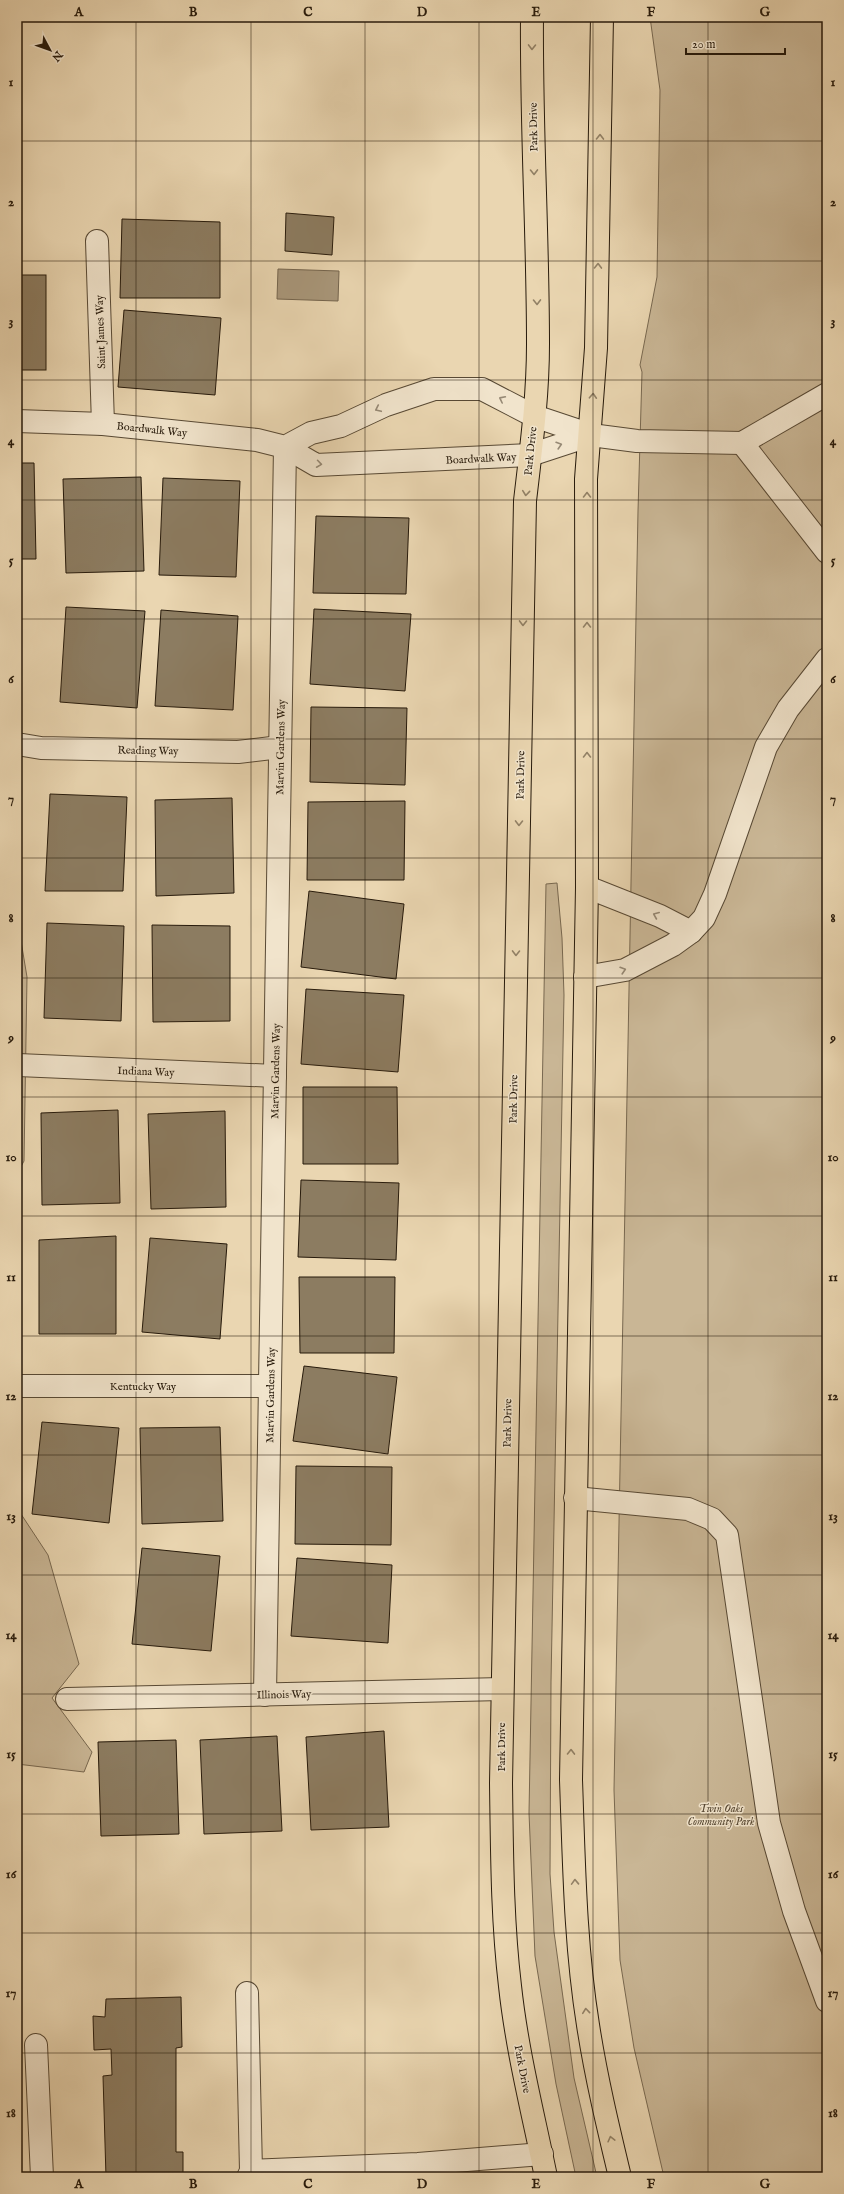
<svg xmlns="http://www.w3.org/2000/svg" width="844" height="2194" viewBox="0 0 844 2194" font-family="'IM FELL English',serif">
  <style>
    .green { fill: #c9b695; stroke: #786850 }
    .water { fill: #a89679; stroke: #74644d }
    .building { fill: #8c7c61; stroke: #271a0b }
    .lines { fill: none; stroke-linecap: round; stroke-linejoin: round }
    .minor-casing { stroke: #584934; stroke-width: 24 }
    .major-casing { stroke: #271a0b; stroke-width: 24 }
    .minor { stroke: #f1e4cc; stroke-width: 22 }
    .major { stroke: #ead6b1; stroke-width: 22 }
    .oneway { stroke: #928166 }
    .oneway2 { stroke: #968975 }
    .grid { fill: none; stroke: #271a0b; stroke-width: 1; stroke-opacity: 0.55 }
    .labels { text-anchor: middle; stroke-width: 3; stroke-linejoin: round; paint-order: stroke }
    .street-label { font-size: 11px; fill: #271a0b; stroke: #f1e4cc }
    .park-label { font-size: 11px; font-style: italic; fill: #584934; stroke: #f1e4cc }
    .neatline { fill: none; stroke: #271a0b; stroke-width: 1.5 }
    .grid-label { font-size: 13px; text-anchor: middle; font-weight: bold; fill: #271a0b }
  </style>
  <rect width="100%" height="100%" fill="#ead6b1"/>
  <filter id="stains"><feTurbulence type="fractalNoise" baseFrequency=".005" numOctaves="4"/><feColorMatrix values="0 0 0 0 .2 0 0 0 0 .09 0 0 0 0 .02 0 0 0 .5 -.17"/></filter>
  <radialGradient id="worn" r=".72"><stop offset=".6" stop-color="#630" stop-opacity="0"/><stop offset="1" stop-color="#630" stop-opacity=".3"/></radialGradient>
  <g class="green">
    <path d="M 650,17 L 827,17 L 827,2177 L 664,2177 L 634,2048 L 620,1960 L 614,1790 L 638,511 L 642,372 L 640,365 L 657,277 L 660,90 Z"/>
    <path d="M 557,883 L 562,938 L 564,995 L 551,1682 L 550,1874 L 554,1932 L 574,2078 L 597,2177 L 576,2177 L 556,2084 L 535,1956 L 529,1813 L 546,884 Z"/>
    <path d="M 17,917 L 27,977 L 24,1161 L 17,1174 Z"/>
    <path d="M 17,1427 L 19,1429 L 21,1514 L 48,1555 L 79,1664 L 52,1698 L 92,1752 L 84,1772 L 17,1764 Z"/>
  </g>
  <path class="water" d="M 278,269 L 339,271 L 338,301 L 277,299 Z"/>
  <g class="building">
    <path d="M 286,213 L 334,217 L 332,255 L 285,251 Z"/>
    <path d="M 122,219 L 220,222 L 220,298 L 120,298 Z"/>
    <rect x="17" y="275" width="29" height="95"/>
    <path d="M 124,310 L 221,318 L 215,395 L 118,387 Z"/>
    <path d="M 17,463 L 34,463 L 36,559 L 17,559 Z"/>
    <path d="M 141,477 L 144,571 L 66,573 L 63,479 Z"/>
    <path d="M 163,478 L 240,481 L 236,577 L 159,575 Z"/>
    <path d="M 316,516 L 409,518 L 406,594 L 313,593 Z"/>
    <path d="M 66,607 L 145,611 L 137,708 L 60,702 Z"/>
    <path d="M 314,609 L 411,614 L 405,691 L 310,684 Z"/>
    <path d="M 161,610 L 238,616 L 233,710 L 155,706 Z"/>
    <path d="M 311,707 L 407,708 L 405,785 L 310,782 Z"/>
    <path d="M 50,794 L 127,797 L 123,891 L 45,891 Z"/>
    <path d="M 232,798 L 234,893 L 156,896 L 155,800 Z"/>
    <path d="M 405,801 L 404,880 L 307,880 L 308,802 Z"/>
    <path d="M 309,891 L 404,904 L 396,979 L 301,967 Z"/>
    <path d="M 47,923 L 124,926 L 121,1021 L 44,1018 Z"/>
    <path d="M 152,925 L 230,926 L 230,1021 L 153,1022 Z"/>
    <path d="M 306,989 L 404,995 L 398,1072 L 301,1064 Z"/>
    <path d="M 303,1087 L 397,1087 L 398,1164 L 303,1164 Z"/>
    <path d="M 118,1110 L 120,1203 L 42,1205 L 41,1113 Z"/>
    <path d="M 225,1111 L 226,1207 L 151,1209 L 148,1114 Z"/>
    <path d="M 301,1180 L 399,1183 L 396,1260 L 298,1257 Z"/>
    <path d="M 116,1236 L 116,1334 L 39,1334 L 39,1240 Z"/>
    <path d="M 150,1238 L 227,1244 L 220,1339 L 142,1332 Z"/>
    <path d="M 299,1277 L 395,1277 L 394,1353 L 300,1353 Z"/>
    <path d="M 304,1366 L 397,1377 L 388,1454 L 293,1441 Z"/>
    <path d="M 42,1422 L 119,1428 L 109,1523 L 32,1514 Z"/>
    <path d="M 220,1427 L 223,1521 L 142,1524 L 140,1428 Z"/>
    <path d="M 296,1466 L 392,1467 L 391,1545 L 295,1544 Z"/>
    <path d="M 142,1548 L 220,1556 L 211,1651 L 132,1644 Z"/>
    <path d="M 297,1558 L 392,1565 L 388,1643 L 291,1636 Z"/>
    <path d="M 384,1731 L 389,1827 L 311,1830 L 306,1737 Z"/>
    <path d="M 277,1736 L 282,1831 L 204,1834 L 200,1740 Z"/>
    <path d="M 176,1740 L 179,1834 L 101,1836 L 98,1742 Z"/>
    <path d="M 181,1997 L 182,2047 L 176,2048 L 176,2152 L 183,2152 L 183,2177 L 106,2177 L 103,2076 L 112,2075 L 111,2049 L 94,2050 L 93,2016 L 105,2017 L 106,1999 Z"/>
  </g>
  <g class="lines">
    <defs>
      <g id="minor">
        <path d="M 97,241 L 103,424"/>
        <path d="M 17,421 L 103,424 L 257,440 L 285,447 L 316,465 L 530,455 L 591,435 L 534,416 L 482,389 L 434,389 L 386,405 L 341,426 L 311,433 L 285,447"/>
        <path d="M 591,435 L 637,441 L 742,443 L 827,394"/>
        <path d="M 742,443 L 827,552"/>
        <path d="M 17,744 L 41,748 L 238,752 L 280,747"/>
        <path d="M 587,887 L 660,916 L 691,932"/>
        <path d="M 585,977 L 625,970 L 673,945 L 691,932 L 704,918 L 715,894 L 766,747 L 788,709 L 827,659"/>
        <path d="M 18,1065 L 275,1076"/>
        <path d="M 17,1386 L 270,1386"/>
        <path d="M 575,1498 L 688,1509 L 712,1519 L 727,1535 L 769,1823 L 794,1911 L 827,2001"/>
        <path d="M 265,1695 L 285,447"/>
        <path d="M 67,1699 L 502,1689"/>
        <path d="M 247,1993 L 251,2171"/>
        <path d="M 36,2045 L 42,2177"/>
        <path d="M 248,2177 L 251,2171 L 418,2164 L 542,2154"/>
      </g>
      <g id="major">
        <path d="M 532,17 C 531,126 538,235 538,344 C 538,397 531,449 525,501 L 501,1783 C 502,1851 502,1919 510,1986 C 517,2051 533,2113 546,2177"/>
        <path d="M 602,17 L 596,348 L 586,479 L 587,887 L 571,1780 C 574,1862 575,1944 588,2025 C 596,2077 608,2127 620,2177"/>
      </g>
    </defs>
    <use href="#minor" class="minor-casing"/>
    <use href="#major" class="major-casing"/>
    <use href="#minor" class="minor"/>
    <use href="#major" class="major"/>
  </g>
  <defs><path id="oneway-chevron" d="M-2-3.5L2.5 0L-2 3.5" fill="none" stroke-width="1.6" stroke-linecap="round" stroke-linejoin="round"/></defs>
  <g class="oneway">
    <use href="#oneway-chevron" transform="translate(532 47) rotate(91)"/>
    <use href="#oneway-chevron" transform="translate(600 137) rotate(-89)"/>
    <use href="#oneway-chevron" transform="translate(534 172) rotate(89)"/>
    <use href="#oneway-chevron" transform="translate(598 266) rotate(-89)"/>
    <use href="#oneway-chevron" transform="translate(537 302) rotate(89)"/>
    <use href="#oneway-chevron" transform="translate(593 396) rotate(-87)"/>
    <use href="#oneway-chevron" transform="translate(526 493) rotate(96)"/>
    <use href="#oneway-chevron" transform="translate(587 495) rotate(-90)"/>
    <use href="#oneway-chevron" transform="translate(523 623) rotate(91)"/>
    <use href="#oneway-chevron" transform="translate(587 625) rotate(-90)"/>
    <use href="#oneway-chevron" transform="translate(587 755) rotate(-90)"/>
    <use href="#oneway-chevron" transform="translate(519 823) rotate(91)"/>
    <use href="#oneway-chevron" transform="translate(516 953) rotate(91)"/>
    <use href="#oneway-chevron" transform="translate(571 1752) rotate(-89)"/>
    <use href="#oneway-chevron" transform="translate(575 1882) rotate(-92)"/>
    <use href="#oneway-chevron" transform="translate(586 2011) rotate(-96)"/>
    <use href="#oneway-chevron" transform="translate(611 2139) rotate(-104)"/>
  </g>
  <g class="oneway2">
    <use href="#oneway-chevron" transform="translate(502 399) rotate(-153)"/>
    <use href="#oneway-chevron" transform="translate(378 409) rotate(155)"/>
    <use href="#oneway-chevron" transform="translate(559 445) rotate(-17)"/>
    <use href="#oneway-chevron" transform="translate(319 464) rotate(8)"/>
    <use href="#oneway-chevron" transform="translate(656 915) rotate(-157)"/>
    <use href="#oneway-chevron" transform="translate(623 970) rotate(-17)"/>
  </g>
  <path class="grid" d="M 136,17 L 136,2177M 251,17 L 251,2177M 365,17 L 365,2177M 479,17 L 479,2177M 593,17 L 593,2177M 708,17 L 708,2177M 17,141 L 827,141M 17,261 L 827,261M 17,380 L 827,380M 17,500 L 827,500M 17,619 L 827,619M 17,739 L 827,739M 17,858 L 827,858M 17,978 L 827,978M 17,1097 L 827,1097M 17,1216 L 827,1216M 17,1336 L 827,1336M 17,1455 L 827,1455M 17,1575 L 827,1575M 17,1694 L 827,1694M 17,1814 L 827,1814M 17,1933 L 827,1933M 17,2053 L 827,2053"/>
  <g class="labels">
    <g class="street-label">
      <text transform="translate(533 127) rotate(-91)" y="4">Park Drive</text>
      <text transform="translate(100 332) rotate(-92)" y="4">Saint James Way</text>
      <text transform="translate(152 429) rotate(6)" y="4">Boardwalk Way</text>
      <text transform="translate(530 451) rotate(-84)" y="4">Park Drive</text>
      <text transform="translate(481 458) rotate(-3)" y="4">Boardwalk Way</text>
      <text transform="translate(280 747) rotate(-89)" y="4">Marvin Gardens Way</text>
      <text transform="translate(148 750) rotate(1)" y="4">Reading Way</text>
      <text transform="translate(520 775) rotate(-89)" y="4">Park Drive</text>
      <text transform="translate(146 1071) rotate(2)" y="4">Indiana Way</text>
      <text transform="translate(275 1071) rotate(-89)" y="4">Marvin Gardens Way</text>
      <text transform="translate(513 1099) rotate(-89)" y="4">Park Drive</text>
      <text x="143" y="1390">Kentucky Way</text>
      <text transform="translate(270 1395) rotate(-89)" y="4">Marvin Gardens Way</text>
      <text transform="translate(507 1423) rotate(-89)" y="4">Park Drive</text>
      <text transform="translate(284 1694) rotate(-1)" y="4">Illinois Way</text>
      <text transform="translate(501 1747) rotate(-90)" y="4">Park Drive</text>
      <text transform="translate(523 2069) rotate(79)" y="4">Park Drive</text>
    </g>
    <g class="park-label">
      <text x="721" y="1812">Twin Oaks<tspan x="721" dy="13">Community Park</tspan></text>
    </g>
  </g>
  <rect width="844" height="2194" fill="none" stroke="#ead6b1" stroke-width="44"/>
  <g transform="translate(50 50) rotate(131)" stroke="#f1e4cc" stroke-width="3" paint-order="stroke">
  <path d="M0-3L7 15L0 10L-7 15Z" fill="#271a0b"/>
  <text y="-6" font-size="11" font-weight="bold" text-anchor="middle" fill="#271a0b">N</text>
  </g>
  <path d="M686 48v6h99v-6" fill="none" stroke="#271a0b" stroke-width="2"/>
  <text x="692" y="48" font-size="12" fill="#271a0b" stroke="#f1e4cc" stroke-width="3" paint-order="stroke">20 m</text>
  <rect x="22" y="22" width="800" height="2150" class="neatline"/>
  <g class="grid-label">
    <text x="79" y="16">A</text>
    <text x="193" y="16">B</text>
    <text x="308" y="16">C</text>
    <text x="422" y="16">D</text>
    <text x="536" y="16">E</text>
    <text x="651" y="16">F</text>
    <text x="765" y="16">G</text>
    <text x="11" y="86">1</text>
    <text x="833" y="86">1</text>
    <text x="11" y="206">2</text>
    <text x="833" y="206">2</text>
    <text x="11" y="325">3</text>
    <text x="833" y="325">3</text>
    <text x="11" y="445">4</text>
    <text x="833" y="445">4</text>
    <text x="11" y="564">5</text>
    <text x="833" y="564">5</text>
    <text x="11" y="683">6</text>
    <text x="833" y="683">6</text>
    <text x="11" y="803">7</text>
    <text x="833" y="803">7</text>
    <text x="11" y="922">8</text>
    <text x="833" y="922">8</text>
    <text x="11" y="1042">9</text>
    <text x="833" y="1042">9</text>
    <text x="11" y="1161">10</text>
    <text x="833" y="1161">10</text>
    <text x="11" y="1281">11</text>
    <text x="833" y="1281">11</text>
    <text x="11" y="1400">12</text>
    <text x="833" y="1400">12</text>
    <text x="11" y="1520">13</text>
    <text x="833" y="1520">13</text>
    <text x="11" y="1639">14</text>
    <text x="833" y="1639">14</text>
    <text x="11" y="1758">15</text>
    <text x="833" y="1758">15</text>
    <text x="11" y="1878">16</text>
    <text x="833" y="1878">16</text>
    <text x="11" y="1997">17</text>
    <text x="833" y="1997">17</text>
    <text x="11" y="2117">18</text>
    <text x="833" y="2117">18</text>
    <text x="79" y="2188">A</text>
    <text x="193" y="2188">B</text>
    <text x="308" y="2188">C</text>
    <text x="422" y="2188">D</text>
    <text x="536" y="2188">E</text>
    <text x="651" y="2188">F</text>
    <text x="765" y="2188">G</text>
  </g>
  <rect width="100%" height="100%" filter="url(#stains)"/>
  <rect width="100%" height="100%" fill="url(#worn)"/>
</svg>
